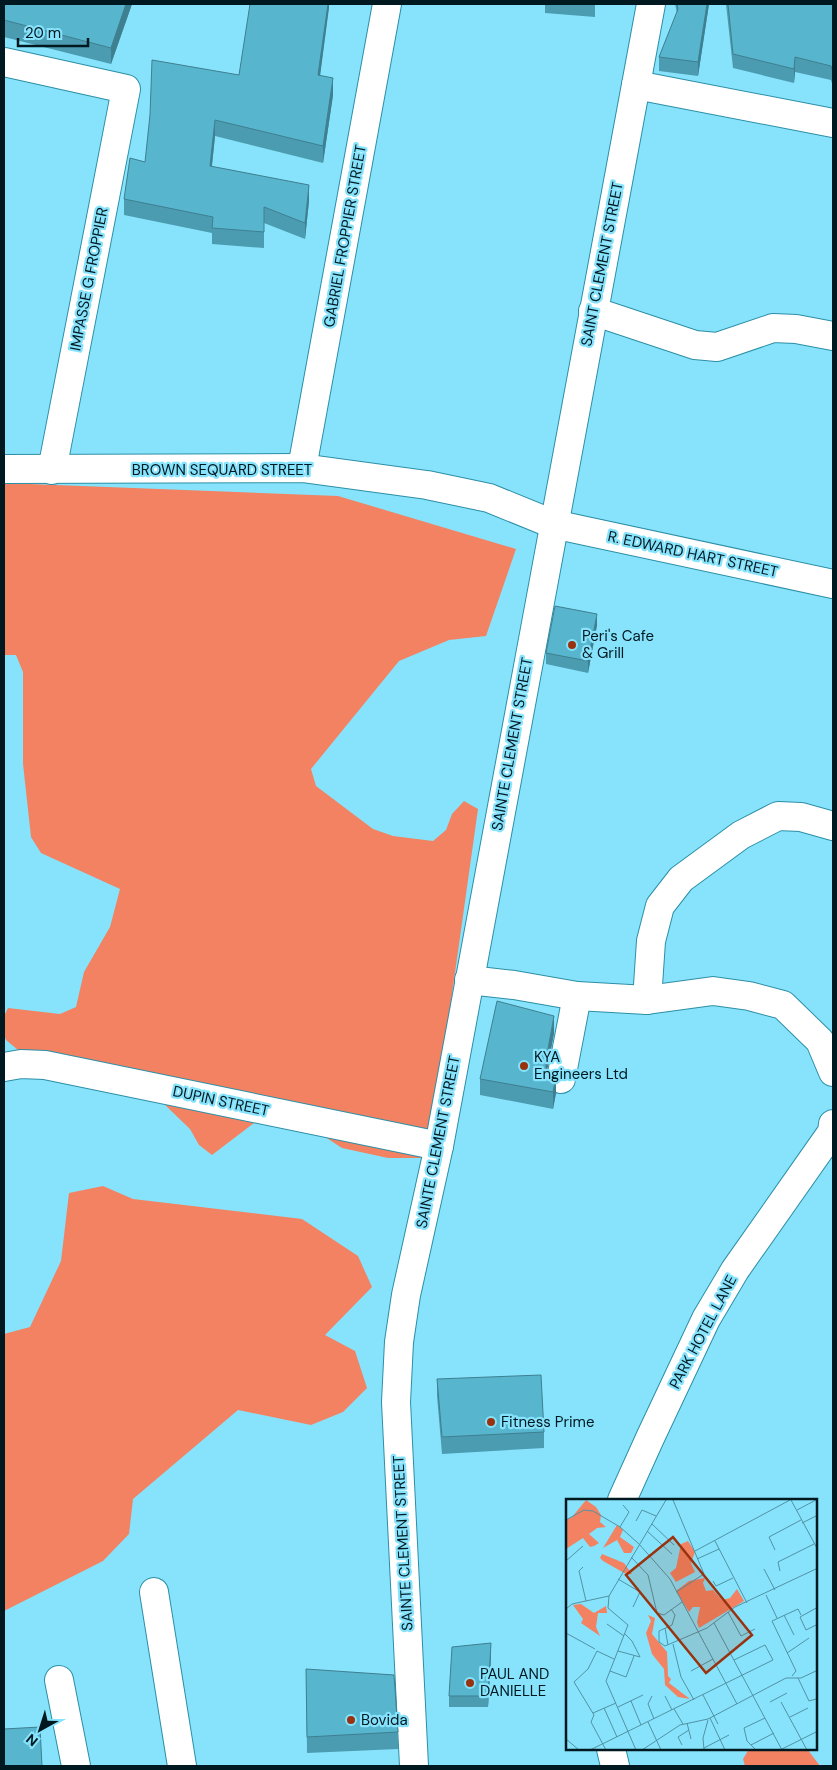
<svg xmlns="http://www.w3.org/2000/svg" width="837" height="1770" viewBox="0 0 837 1770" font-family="'DM Sans',sans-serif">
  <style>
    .forest { fill: #f28261 }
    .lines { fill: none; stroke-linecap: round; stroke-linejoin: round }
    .minor-casing { stroke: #2c8fa6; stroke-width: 30 }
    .minor { stroke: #fff; stroke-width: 28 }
    .wall { fill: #4c9cb1 }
    .shaded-wall { fill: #3e7f90 }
    .building { fill: #58b5ce; stroke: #3e7f90 }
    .poi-dot { fill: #99330f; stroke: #87e3fc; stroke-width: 2 }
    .labels { text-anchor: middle; stroke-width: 4.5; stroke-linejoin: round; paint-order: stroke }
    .street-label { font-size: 15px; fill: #001921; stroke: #87e3fc }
    .poi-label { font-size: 15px; fill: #001921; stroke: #87e3fc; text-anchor: start }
    .inset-road { fill: none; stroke: #5192a4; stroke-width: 1 }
    .view { fill: #99330f; fill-opacity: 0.15; stroke: #99330f; stroke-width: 2.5 }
    .inset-edge { fill: none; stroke: #001921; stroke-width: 2.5 }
  </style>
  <rect width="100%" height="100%" fill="#87e3fc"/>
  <g class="forest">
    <path d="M 4,483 L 338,496 L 516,549 L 486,636 L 449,640 L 399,661 L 311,769 L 316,786 L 373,829 L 393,836 L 433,841 L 446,830 L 452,814 L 464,801 L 478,809 L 429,1158 L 388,1158 L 342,1148 L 316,1131 L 254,1123 L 212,1155 L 199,1145 L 190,1129 L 163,1103 L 35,1064 L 6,1040 L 4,1034 L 4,1016 L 8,1008 L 60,1014 L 76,1007 L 84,972 L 110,927 L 120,889 L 41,853 L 31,837 L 23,764 L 23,672 L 16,655 L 4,655 Z"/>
    <path d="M 103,1186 L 133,1199 L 302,1219 L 358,1256 L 372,1287 L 325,1335 L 355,1351 L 367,1388 L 343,1412 L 311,1425 L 238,1410 L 133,1499 L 129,1534 L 103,1561 L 4,1611 L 4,1334 L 30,1327 L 61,1261 L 69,1193 Z"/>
    <path d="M 749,1749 L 802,1749 L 808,1750 L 820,1766 L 745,1766 L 743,1759 Z"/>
  </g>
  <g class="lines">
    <defs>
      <g id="minor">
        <path d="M 4,62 L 126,89 L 52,470"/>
        <path d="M 636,85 L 833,123"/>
        <path d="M 593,311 L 695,345 L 717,347 L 773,328 L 796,329 L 833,336"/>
        <path d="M 302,468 L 387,4"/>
        <path d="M 4,469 L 302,468 L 427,485 L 489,498 L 553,524 L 833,584"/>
        <path d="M 469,980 L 514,985 L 577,996 L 647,1000 L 713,991 L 749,996 L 783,1005 L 820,1041 L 833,1072"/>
        <path d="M 647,1000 L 651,941 L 660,906 L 681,879 L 741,835 L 778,816 L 801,817 L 833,826"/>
        <path d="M 4,1067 L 21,1064 L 45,1065 L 439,1146"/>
        <path d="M 561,1079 L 577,996"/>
        <path d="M 622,1500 L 650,1438 L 706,1319 L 735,1270 L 832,1132 L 833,1124"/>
        <path d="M 154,1592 L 182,1766"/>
        <path d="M 59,1680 L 76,1766"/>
        <path d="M 611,1749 L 615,1766"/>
        <path d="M 414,1766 L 396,1402 L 399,1342 L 406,1295 L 439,1146 L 651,4"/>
      </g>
    </defs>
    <use href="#minor" class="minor-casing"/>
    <use href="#minor" class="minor"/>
  </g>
  <g class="wall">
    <path d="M 4,4 L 132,4 L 111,64 L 4,37 Z"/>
    <path d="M 329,4 L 320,75 L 333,95 L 323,163 L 215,136 L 212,166 L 309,201 L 305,239 L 264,223 L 264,248 L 212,244 L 212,233 L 124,215 L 124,199 L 145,162 L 239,75 Z"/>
    <path d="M 545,4 L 595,4 L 595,17 L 545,13 Z"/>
    <path d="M 675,4 L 709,4 L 698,76 L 659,71 L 659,57 L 677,13 Z"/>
    <path d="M 726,4 L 833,4 L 833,87 L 831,80 L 795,72 L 794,83 L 733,68 Z"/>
    <path d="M 597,625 L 588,673 L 546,664 L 546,653 Z"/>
    <path d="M 554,1033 L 547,1069 L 556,1093 L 553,1109 L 480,1095 L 480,1079 Z"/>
    <path d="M 437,1379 L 544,1432 L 544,1448 L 442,1454 L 437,1396 Z"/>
    <path d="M 491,1655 L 488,1707 L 449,1707 L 449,1696 Z"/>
    <path d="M 306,1669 L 398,1732 L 398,1749 L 307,1753 Z"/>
  </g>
  <g class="shaded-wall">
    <path d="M 126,4 L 132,4 L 111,64 L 111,48 Z"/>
    <path d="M 328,4 L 329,4 L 329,8 L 318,91 L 318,75 Z"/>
    <path d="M 707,4 L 709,4 L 698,76 L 698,62 Z"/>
    <path d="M 795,57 L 795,72 L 794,83 L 794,69 Z"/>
    <path d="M 333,78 L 333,95 L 323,163 L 323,146 Z"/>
    <path d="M 215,120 L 215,136 L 210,182 L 210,166 Z"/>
    <path d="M 309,185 L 309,201 L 305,239 L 305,223 Z"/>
    <path d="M 597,614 L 597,625 L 588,673 L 588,661 Z"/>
    <path d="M 554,1016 L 554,1033 L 546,1077 L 546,1060 Z"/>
    <path d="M 556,1077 L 556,1093 L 553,1109 L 553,1092 Z"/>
    <path d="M 491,1643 L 491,1655 L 488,1707 L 488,1696 Z"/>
  </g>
  <g class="building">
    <path d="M 4,4 L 126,4 L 111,48 L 4,20 Z"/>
    <path d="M 250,4 L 328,4 L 318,75 L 333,78 L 323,146 L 215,120 L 210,166 L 309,185 L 305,223 L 264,207 L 264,232 L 212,228 L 213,217 L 124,199 L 130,158 L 145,162 L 150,115 L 152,60 L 239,75 Z"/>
    <path d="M 677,4 L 707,4 L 698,62 L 659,57 L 678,9 Z"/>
    <path d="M 728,4 L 833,4 L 833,73 L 831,66 L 795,57 L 794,69 L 733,54 Z"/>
    <path d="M 555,606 L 597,614 L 588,661 L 546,653 Z"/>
    <path d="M 497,1001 L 554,1016 L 546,1060 L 546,1068 L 550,1074 L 556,1077 L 553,1092 L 480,1079 Z"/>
    <path d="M 541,1375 L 544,1432 L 442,1437 L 437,1379 Z"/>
    <path d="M 491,1643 L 488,1696 L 449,1696 L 452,1647 Z"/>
    <path d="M 306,1669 L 394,1675 L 398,1732 L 307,1737 Z"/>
    <path d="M 40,1727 L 42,1766 L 4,1766 L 4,1729 Z"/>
  </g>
  <g class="poi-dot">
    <circle cx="572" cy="645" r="5"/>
    <circle cx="524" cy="1066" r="5"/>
    <circle cx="491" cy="1422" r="5"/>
    <circle cx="470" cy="1683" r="5"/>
    <circle cx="351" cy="1720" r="5"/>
  </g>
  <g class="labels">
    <g class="street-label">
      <text transform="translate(345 236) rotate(-80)" y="5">GABRIEL FROPPIER STREET</text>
      <text transform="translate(602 264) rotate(-79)" y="5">SAINT CLEMENT STREET</text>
      <text transform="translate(89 279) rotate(-79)" y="5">IMPASSE G FROPPIER</text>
      <text x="222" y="475">BROWN SEQUARD STREET</text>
      <text transform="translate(693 554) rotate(12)" y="5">R. EDWARD HART STREET</text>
      <text transform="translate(512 744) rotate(-80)" y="5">SAINTE CLEMENT STREET</text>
      <text transform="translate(221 1101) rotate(12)" y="5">DUPIN STREET</text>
      <text transform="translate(438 1142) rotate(-79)" y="5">SAINTE CLEMENT STREET</text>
      <text transform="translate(703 1332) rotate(-62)" y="5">PARK HOTEL LANE</text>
      <text transform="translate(403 1543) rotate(-93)" y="5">SAINTE CLEMENT STREET</text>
    </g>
    <g class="poi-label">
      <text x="582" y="641">Peri's Cafe<tspan x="582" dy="17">&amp; Grill</tspan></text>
      <text x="534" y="1062">KYA<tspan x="534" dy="17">Engineers Ltd</tspan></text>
      <text x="501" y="1427">Fitness Prime</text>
      <text x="480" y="1679">PAUL AND<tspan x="480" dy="17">DANIELLE</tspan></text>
      <text x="361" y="1725">Bovida</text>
    </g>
  </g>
  <g transform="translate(566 1499)">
    <rect width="251" height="251" fill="#87e3fc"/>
    <path d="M 20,1 L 30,8 L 35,16 L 34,23 L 40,28 L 31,29 L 23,35 L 33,44 L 28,47 L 24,48 L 17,39 L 0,50 L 0,21 L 6,18 ZM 51,26 L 57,31 L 54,38 L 68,48 L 65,54 L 58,54 L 51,41 L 37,49 ZM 122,42 L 129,53 L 125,64 L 129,73 L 110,83 L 104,74 L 110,69 L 115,45 ZM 36,55 L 58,64 L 66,75 L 60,75 L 37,62 L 34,59 ZM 139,79 L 137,84 L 140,92 L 147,91 L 156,101 L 164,99 L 171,90 L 178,102 L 133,129 L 131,123 L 134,108 L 127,108 L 123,113 L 110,92 L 123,82 ZM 15,105 L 28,114 L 40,107 L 41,114 L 32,114 L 30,128 L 34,137 L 15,124 L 17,120 L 7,106 ZM 82,116 L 89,119 L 86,135 L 101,153 L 102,177 L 105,180 L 103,184 L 124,200 L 112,198 L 99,186 L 98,170 L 86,155 L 80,134 L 85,122 Z" fill="#f28261"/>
    <path class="inset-road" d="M 107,1 L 138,75 L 110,93M 225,1 L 252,51M 231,11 L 250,1M 0,21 L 18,11 L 27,12 L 54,28 L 73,45 L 104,80 L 171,205M 70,22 L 76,11 L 90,17M 236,24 L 252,16M 86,25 L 108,46M 54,28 L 63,13 L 57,6M 81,32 L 106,55M 149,42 L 181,104M 209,51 L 203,38 L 235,21M 129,52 L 224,1M 65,58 L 82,76 L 91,114 L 98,116 L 116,103M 131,60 L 153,50M 0,62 L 17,47M 17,68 L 13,72 L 20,102M 198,70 L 209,91M 214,72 L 212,63 L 248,45M 52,80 L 74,93 L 67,108M 147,82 L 150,87 L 167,79M 200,96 L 211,119M 43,97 L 42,109 L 62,126 L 40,182 L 70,251M 252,108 L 234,118 L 240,131 L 252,125M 0,110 L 6,105 L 43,97 L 100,1M 105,110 L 109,116 L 106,126 L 93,132 L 93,143 L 99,147 L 141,129 L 169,108 L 252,69M 162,113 L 175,137 L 189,130M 218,116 L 228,136M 148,124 L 216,251M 41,125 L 58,137M 99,129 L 102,146M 0,134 L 29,150M 59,135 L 66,142 L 74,158M 107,145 L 115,178 L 128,201M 52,152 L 74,158M 221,154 L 243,139M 44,172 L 60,178 L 68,157M 125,172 L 147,160M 226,177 L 230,172 L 206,122 L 232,110 L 235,116M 232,179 L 243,202 L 250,200M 137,196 L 152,225M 86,197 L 82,205 L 88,220M 99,197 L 106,211M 65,202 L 75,226M 204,203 L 221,194M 215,203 L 241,251M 52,208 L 77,196M 38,209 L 51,238M 108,210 L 117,225M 27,214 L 50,204M 224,218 L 242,209M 144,219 L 159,251M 82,223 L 95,251M 121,224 L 125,240M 0,240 L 13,251M 116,246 L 112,238 L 123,231M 185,246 L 208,234M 138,249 L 163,236M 216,250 L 252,232M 24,251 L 207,161 L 199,146 L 168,161M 40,251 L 25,223 L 28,216 L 8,183 L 22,170 L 31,152 L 48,160M 76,251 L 114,226 L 142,220 L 220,179 L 235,179 L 252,171M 138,251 L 137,239 L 142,221M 190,251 L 181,242 L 178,229 L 199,219"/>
    <path class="view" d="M 107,38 L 186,136 L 140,174 L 60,76 Z"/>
    <rect width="251" height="251" class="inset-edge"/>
  </g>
  <rect width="837" height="1770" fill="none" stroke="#001921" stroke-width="10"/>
  <g transform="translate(40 1730) rotate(219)" stroke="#87e3fc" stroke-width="4" paint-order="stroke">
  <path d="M0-4L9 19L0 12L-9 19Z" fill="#001921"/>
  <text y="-8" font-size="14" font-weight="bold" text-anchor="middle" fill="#001921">N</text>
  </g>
  <path d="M18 38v8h70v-8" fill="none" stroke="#001921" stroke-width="2.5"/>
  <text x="25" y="38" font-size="15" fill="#001921" stroke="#87e3fc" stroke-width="4" paint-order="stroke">20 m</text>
</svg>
